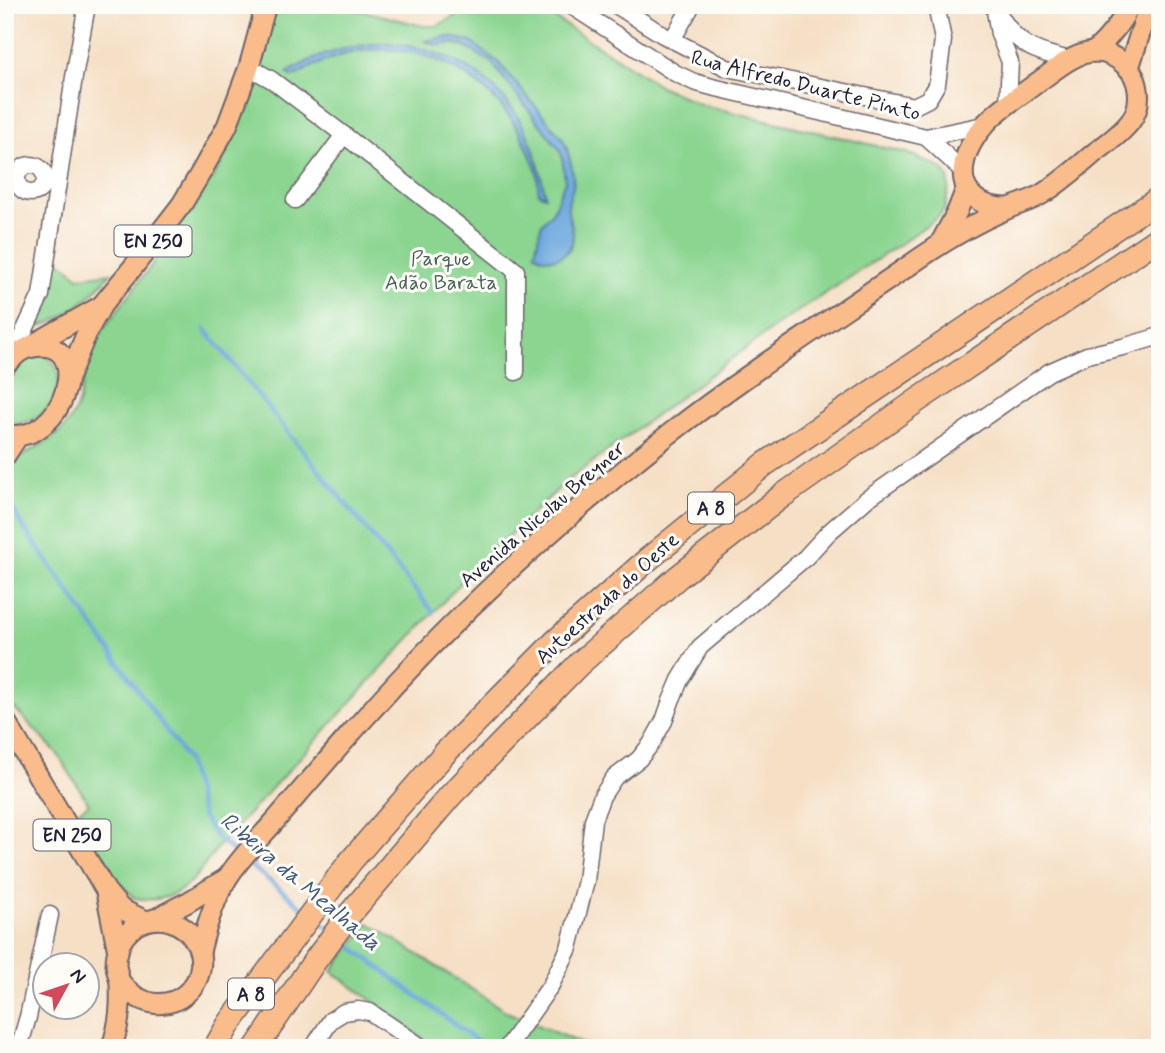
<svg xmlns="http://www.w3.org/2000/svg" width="1165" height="1053" viewBox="0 0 1165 1053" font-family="Mynerve,sans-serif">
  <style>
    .green { fill: #8bd591; stroke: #567c66; stroke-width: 2 }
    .water { fill: #6da8de; stroke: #48658c; stroke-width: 2 }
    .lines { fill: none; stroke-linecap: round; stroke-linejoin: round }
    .stream { stroke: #6da8de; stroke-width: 4.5 }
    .minor-casing { stroke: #6c646b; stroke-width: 19 }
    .major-casing { stroke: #6c646b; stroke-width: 23 }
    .highway-casing { stroke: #6c646b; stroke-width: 26 }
    .minor { stroke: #fff; stroke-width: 16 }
    .major { stroke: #fabc8b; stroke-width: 19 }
    .highway { stroke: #fabc8b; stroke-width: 23 }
    .labels { text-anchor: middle; stroke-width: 6; stroke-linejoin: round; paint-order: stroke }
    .shield { fill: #fdfcf7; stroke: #646373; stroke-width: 2 }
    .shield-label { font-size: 19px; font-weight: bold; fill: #22223b }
    .street-label { font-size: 21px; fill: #22223b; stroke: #fdfcf7 }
    .park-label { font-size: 21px; fill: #476159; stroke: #fdfcf7 }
    .water-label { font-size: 23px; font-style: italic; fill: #40587c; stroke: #fdfcf7 }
  </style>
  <rect width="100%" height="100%" fill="#fdfcf7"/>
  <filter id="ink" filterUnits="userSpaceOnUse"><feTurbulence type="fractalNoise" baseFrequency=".0143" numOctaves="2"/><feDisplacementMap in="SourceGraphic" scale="14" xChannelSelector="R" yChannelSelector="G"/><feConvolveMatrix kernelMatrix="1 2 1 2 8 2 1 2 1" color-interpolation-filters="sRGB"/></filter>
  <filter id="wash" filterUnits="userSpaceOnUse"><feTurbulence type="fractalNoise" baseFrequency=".00686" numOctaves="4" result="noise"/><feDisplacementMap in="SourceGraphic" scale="28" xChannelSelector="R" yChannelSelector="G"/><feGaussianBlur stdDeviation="1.57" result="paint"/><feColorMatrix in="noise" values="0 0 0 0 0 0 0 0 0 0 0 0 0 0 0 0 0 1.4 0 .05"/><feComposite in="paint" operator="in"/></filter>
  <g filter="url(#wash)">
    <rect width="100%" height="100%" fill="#f5dfc5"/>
    <g class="green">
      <path d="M 287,5 L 340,5 L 423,26 L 437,26 L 463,11 L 465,5 L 534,5 L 662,87 L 702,105 L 907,153 L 943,169 L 948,177 L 949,187 L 945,208 L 938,217 L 899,245 L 777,325 L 567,481 L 477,565 L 217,848 C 202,869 186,896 157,899 C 150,900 142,899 134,898 L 115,878 L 74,814 L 89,804 L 57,753 L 5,698 L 5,480 C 17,447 45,450 65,427 C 88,400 79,369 95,340 L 160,254 L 220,166 L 254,92 L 271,21 C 275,12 279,9 287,5 Z"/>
      <path d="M 52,254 L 79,277 L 111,273 C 91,297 71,316 41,326 L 36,322 Z"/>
      <path d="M 44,355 C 71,370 56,409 33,420 C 28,423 21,423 16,425 L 5,419 L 5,376 L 14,365 L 23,358 Z"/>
      <path d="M 369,923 L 507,1012 L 591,1048 L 435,1048 L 332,971 Z"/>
    </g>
    <g class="water">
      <path d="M 446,37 L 461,39 L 471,42 L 498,62 L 563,139 C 568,150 575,175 573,187 C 571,194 568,200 568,208 C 567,217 573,225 573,234 C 574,256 551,266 535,253 L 541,225 L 553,211 L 565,181 L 562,156 L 559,149 L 491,62 L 462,45 L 452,43 L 438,45 L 424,41 Z"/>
      <path d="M 389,43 C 479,54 532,106 545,196 L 539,194 C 538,187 538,179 537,172 C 535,164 530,155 527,147 C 500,86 436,44 368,50 C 340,53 317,63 293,77 L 287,73 C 319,53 351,44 389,43 Z"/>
    </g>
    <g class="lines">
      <g class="stream">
        <path d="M 205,329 L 433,612"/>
        <path d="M 5,492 L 20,522 L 187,760 L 203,818 L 216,837 L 238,855"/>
        <path d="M 245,861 L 306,910"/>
        <path d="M 316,918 L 331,930"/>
        <path d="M 340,938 L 486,1048"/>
      </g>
    </g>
  </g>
  <g filter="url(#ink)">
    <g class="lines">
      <defs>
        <g id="minor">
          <path d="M 570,5 L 675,73 L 694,82 L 712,87 L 926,137 L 984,125"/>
          <path d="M 616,5 L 663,35 L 727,68 L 914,106 L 928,99 L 937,84 L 943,40 L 936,5"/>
          <path d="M 994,5 L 999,34 L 1010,62 L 1008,104"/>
          <path d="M 999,14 C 1017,46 1035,52 1070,60"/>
          <path d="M 672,40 L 692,5"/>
          <path d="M 249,67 L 272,80 L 344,135 L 295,200"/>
          <path d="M 344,135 L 516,271 L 516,372"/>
          <path d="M 926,137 L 963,171"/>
          <circle cx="31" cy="179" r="14"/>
          <path d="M 18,353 L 22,336 L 41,295 L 74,77 L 87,5"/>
          <path d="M 19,1048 L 28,1017 L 50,915"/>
          <path d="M 313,1048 L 331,1020 L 344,1012 L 358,1010 L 370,1012 L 423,1048"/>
          <path d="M 507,1048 L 551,985 L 569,948 L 586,881 L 593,820 L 602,796 L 614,778 L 639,759 L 651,744 L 664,721 L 671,701 L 680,680 L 700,647 L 806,557 L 828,533 L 867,499 L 1049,372 L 1087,355 L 1123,347 L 1160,336"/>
        </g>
        <g id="major">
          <path d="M 1094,52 C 1109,38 1121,24 1130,5"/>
          <path d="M 1129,68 L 1149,5"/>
          <path d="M 940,244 L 957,212 L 966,189"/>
          <path d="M 5,365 L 18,353 L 101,306"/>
          <path d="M 69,376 L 88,330 L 102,305 L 134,266 L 182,204 L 200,174 L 227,126 L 249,67 L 266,5"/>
          <path d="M 5,434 C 64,450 99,331 29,348"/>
          <path d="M 5,456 L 18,436"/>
          <path d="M 5,720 L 106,891 L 121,909 L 144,920"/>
          <path d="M 106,892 L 118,952"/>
          <path d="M 155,919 L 188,902 L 227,878"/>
          <path d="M 200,952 C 206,927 214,899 228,877 C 241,857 259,839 275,821 C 303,788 332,755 360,723 C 453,617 557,522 668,435 C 745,375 827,322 907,267 C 938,245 970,225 1005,210 C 1017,204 1030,202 1042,194 C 1060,183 1077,168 1093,154 C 1105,145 1120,135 1130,122 C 1143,105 1141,78 1124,64 C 1116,57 1105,52 1095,52 C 1074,52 1054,71 1038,82 C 1020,96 996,110 982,128 C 961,154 950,194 991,206 C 997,208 1002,208 1008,208"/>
          <path d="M 111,1048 C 119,1029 121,1005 120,985 C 120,978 116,971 116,964 C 116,935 141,913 170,921 C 176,923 183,927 188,932 C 228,975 165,1036 121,983"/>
        </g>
        <g id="highway">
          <path d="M 215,1048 L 229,1024 L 350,862 L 445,753 L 556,641 L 646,561 L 765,464 L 1160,198"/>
          <path d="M 256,1048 L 314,962 L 349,915 L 450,796 L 579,664 L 678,577 L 782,496 L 918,400 L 1160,237"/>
        </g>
      </defs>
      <use href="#minor" class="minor-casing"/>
      <use href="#major" class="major-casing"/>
      <use href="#highway" class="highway-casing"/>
      <use href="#minor" class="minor"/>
      <use href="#major" class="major"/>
      <use href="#highway" class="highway"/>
    </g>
  </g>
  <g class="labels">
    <g class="shield">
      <rect x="114.5" y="225.5" width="77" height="31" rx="5"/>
      <rect x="688" y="492.5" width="46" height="31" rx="5"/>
      <rect x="33.5" y="819.5" width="77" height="31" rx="5"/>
      <rect x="228" y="978.5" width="46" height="31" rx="5"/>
    </g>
    <g class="shield-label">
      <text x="153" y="248">EN 250</text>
      <text x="711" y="515">A 8</text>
      <text x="72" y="842">EN 250</text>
      <text x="251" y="1001">A 8</text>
    </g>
    <g class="street-label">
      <text transform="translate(806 85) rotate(14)" y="7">Rua Alfredo Duarte Pinto</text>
      <text transform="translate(542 514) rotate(-41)" y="7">Avenida Nicolau Breyner</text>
      <text transform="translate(607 598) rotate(-42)" y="7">Autoestrada do Oeste</text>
    </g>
    <g class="park-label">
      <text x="441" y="265">Parque<tspan x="441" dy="24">Adão Barata</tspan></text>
    </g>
    <g class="water-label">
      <text transform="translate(301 881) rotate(40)" y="8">Ribeira da Mealhada</text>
    </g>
  </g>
  <rect width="1165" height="1053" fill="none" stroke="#fdfcf7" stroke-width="28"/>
  <g transform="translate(66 986) rotate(50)"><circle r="33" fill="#fdfcf7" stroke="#a5a5ac" stroke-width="2"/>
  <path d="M0-5L12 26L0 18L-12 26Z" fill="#d1495b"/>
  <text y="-10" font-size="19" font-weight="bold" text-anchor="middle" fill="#22223b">N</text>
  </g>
</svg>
